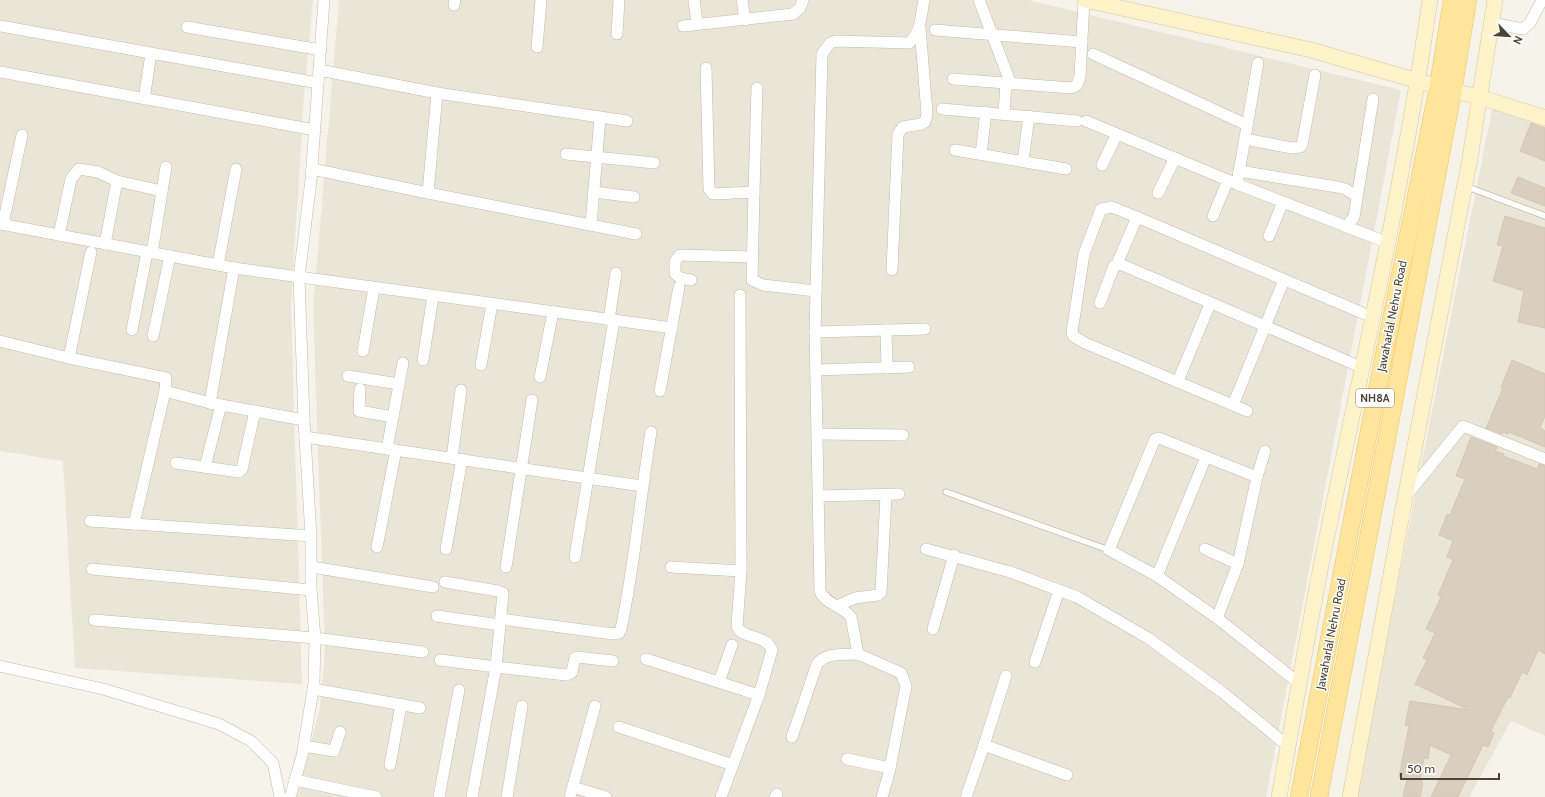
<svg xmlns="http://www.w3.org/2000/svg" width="1545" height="797" viewBox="0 0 1545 797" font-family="Cabin,sans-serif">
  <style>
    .residential { fill: #ebe5d8 }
    .building { fill: #d9cfbf; stroke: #d5c7b1 }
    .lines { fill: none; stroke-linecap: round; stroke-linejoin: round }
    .lane-casing { stroke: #c3bbac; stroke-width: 7 }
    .street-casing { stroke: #c3bbac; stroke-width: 12 }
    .secondary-casing { stroke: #dac997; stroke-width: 16 }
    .primary-casing { stroke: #efc660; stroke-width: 18 }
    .lane { stroke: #fff; stroke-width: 5.5 }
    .street { stroke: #fff; stroke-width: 11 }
    .secondary { stroke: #fff3cc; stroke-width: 15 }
    .primary { stroke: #ffe49b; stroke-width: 17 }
    .labels { text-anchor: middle; stroke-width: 3; stroke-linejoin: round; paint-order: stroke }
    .shield { fill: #fff; stroke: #827c73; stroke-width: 1 }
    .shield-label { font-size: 11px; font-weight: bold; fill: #4c4437 }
    .street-label { font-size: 12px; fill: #4c4437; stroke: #fff }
  </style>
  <rect width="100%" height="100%" fill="#f6f3eb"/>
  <g class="residential">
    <path d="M 0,0 L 313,0 L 304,96 L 291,306 L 302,684 L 75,668 L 63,461 L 0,451 Z"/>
    <path d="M 339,0 L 1028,0 L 1401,90 L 1266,797 L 297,797 L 320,707 L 325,651 L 313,309 Z"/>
    <path d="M 1493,105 L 1545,122 L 1545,736 L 1511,721 L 1469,797 L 1355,797 Z"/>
  </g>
  <g class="building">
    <path d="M 1531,123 L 1545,128 L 1545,161 L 1520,151 Z"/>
    <path d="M 1518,177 L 1545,188 L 1545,206 L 1511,193 Z"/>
    <path d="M 1505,216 L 1545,228 L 1545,328 L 1518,322 L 1524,291 L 1493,281 L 1503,246 L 1497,245 Z"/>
    <path d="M 1512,360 L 1545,374 L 1545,416 L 1540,428 L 1545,431 L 1545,447 L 1509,432 L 1508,434 L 1503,432 L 1502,434 L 1486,428 L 1503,388 L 1501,388 Z"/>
    <path d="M 1471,437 L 1497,447 L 1495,451 L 1504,454 L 1503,456 L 1537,469 L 1539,464 L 1545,466 L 1545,654 L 1538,650 L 1527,675 L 1522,672 L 1510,698 L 1508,697 L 1491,731 L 1494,733 L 1488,747 L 1483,745 L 1458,797 L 1431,797 L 1451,755 L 1430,745 L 1428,759 L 1424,758 L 1420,780 L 1423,782 L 1420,797 L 1403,797 L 1407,779 L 1399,777 L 1409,726 L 1405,725 L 1410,701 L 1469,710 L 1415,684 L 1427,660 L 1423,658 L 1435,633 L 1426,629 L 1441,597 L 1438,595 L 1453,560 L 1447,557 L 1453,541 L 1439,535 L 1447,514 L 1450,515 L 1465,479 L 1456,476 Z"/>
  </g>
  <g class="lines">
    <defs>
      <g id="lane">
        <path d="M 1465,186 L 1545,216"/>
        <path d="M 946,492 L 1109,550"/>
      </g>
      <g id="street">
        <path d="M 694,0 L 697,24"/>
        <path d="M 742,0 L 745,20"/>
        <path d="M 979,0 L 1011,84"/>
        <path d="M 454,5 L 455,0"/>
        <path d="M 1491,23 L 1523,29 L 1530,23 L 1542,0"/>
        <path d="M 0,26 L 318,83"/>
        <path d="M 683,26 L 793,14 L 800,8 L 803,0"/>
        <path d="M 187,27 L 321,50"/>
        <path d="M 935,30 L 1082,42"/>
        <path d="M 617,34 L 619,0"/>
        <path d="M 537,47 L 541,0"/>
        <path d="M 1093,54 L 1247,125"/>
        <path d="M 706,68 L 709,189 L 713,194 L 754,192 L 752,280 L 763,285 L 816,291"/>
        <path d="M 319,70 L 437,93 L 627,121"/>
        <path d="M 0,72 L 315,130"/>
        <path d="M 953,79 L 1072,88 L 1077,85 L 1080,77 L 1084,0"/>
        <path d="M 144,99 L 151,54"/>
        <path d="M 942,109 L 1077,121"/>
        <path d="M 1004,114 L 1006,83"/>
        <path d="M 1086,121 L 1237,184 L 1386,242"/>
        <path d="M 1245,139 L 1292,148 L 1300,147 L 1302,145 L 1315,75"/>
        <path d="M 955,150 L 1066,169"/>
        <path d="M 566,154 L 654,163"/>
        <path d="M 981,154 L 986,112"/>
        <path d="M 1023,161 L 1029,116"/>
        <path d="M 1102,165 L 1117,134"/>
        <path d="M 312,169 L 428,193 L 437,93"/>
        <path d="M 1239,171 L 1337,187 L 1345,189 L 1357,196"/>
        <path d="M 1237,184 L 1258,63"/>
        <path d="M 594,192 L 634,197"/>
        <path d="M 754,192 L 757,88"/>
        <path d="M 428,193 L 636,234"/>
        <path d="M 1158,193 L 1175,158"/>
        <path d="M 1213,216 L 1228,180"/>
        <path d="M 0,224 L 234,268 L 672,328"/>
        <path d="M 3,224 L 22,135"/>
        <path d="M 591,225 L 600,118"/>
        <path d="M 1346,227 L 1354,217 L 1373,99"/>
        <path d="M 59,235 L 71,179 L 79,169 L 98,172 L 117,181 L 162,191"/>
        <path d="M 1269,236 L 1283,202"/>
        <path d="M 105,244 L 117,181"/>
        <path d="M 152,253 L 166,167"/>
        <path d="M 1117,264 L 1137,217"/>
        <path d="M 218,265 L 236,169"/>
        <path d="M 892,270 L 898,134 L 903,127 L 921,124 L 925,122 L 927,114 L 920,27"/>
        <path d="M 691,280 L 680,278 L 675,274 L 675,261 L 680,255 L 752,257"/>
        <path d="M 1100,303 L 1114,266 L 1120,264 L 1361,367"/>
        <path d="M 609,320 L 616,273"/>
        <path d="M 132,330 L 147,252"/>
        <path d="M 886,330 L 887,368"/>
        <path d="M 815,332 L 925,329"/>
        <path d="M 153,336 L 170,256"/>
        <path d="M 0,341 L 69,358 L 166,378 L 165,391 L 134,524"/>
        <path d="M 363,351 L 374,288"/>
        <path d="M 69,358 L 91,252"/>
        <path d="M 423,360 L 433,296"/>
        <path d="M 481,365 L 492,304"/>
        <path d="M 816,370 L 909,367"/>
        <path d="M 348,376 L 399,384"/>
        <path d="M 540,377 L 553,312"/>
        <path d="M 1178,381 L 1210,304"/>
        <path d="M 360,389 L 359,411 L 393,417"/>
        <path d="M 165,391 L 210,403 L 304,420"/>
        <path d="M 660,391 L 679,287"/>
        <path d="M 210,403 L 234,268"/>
        <path d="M 1233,405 L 1284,280"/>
        <path d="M 1247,411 L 1085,343 L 1073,336 L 1072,332 L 1084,254 L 1101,209 L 1112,207 L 1139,218 L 1372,317"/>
        <path d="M 818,434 L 903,435"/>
        <path d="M 305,437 L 642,486"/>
        <path d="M 387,449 L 403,363"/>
        <path d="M 452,458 L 461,390"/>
        <path d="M 176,463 L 239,472 L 242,469 L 255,411"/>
        <path d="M 205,467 L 221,405"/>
        <path d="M 1257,477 L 1265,451"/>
        <path d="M 819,496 L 899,494"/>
        <path d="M 1406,496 L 1463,426 L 1545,459"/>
        <path d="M 90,521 L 311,536"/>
        <path d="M 377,547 L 396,450"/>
        <path d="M 446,549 L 462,459"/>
        <path d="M 926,549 L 1010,572 L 1077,597 L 1148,638 L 1222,692 L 1288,746"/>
        <path d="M 1205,549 L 1238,564"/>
        <path d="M 575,557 L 614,320"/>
        <path d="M 312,567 L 433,587"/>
        <path d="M 506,567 L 532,400"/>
        <path d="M 671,567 L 741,571"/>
        <path d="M 92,569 L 311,590"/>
        <path d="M 1157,576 L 1206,457"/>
        <path d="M 445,582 L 498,591 L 503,593 L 496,667 L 566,675 L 572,672 L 575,658 L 577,657 L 613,661"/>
        <path d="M 837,606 L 855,598 L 878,595 L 881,592 L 886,495"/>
        <path d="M 437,616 L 500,625"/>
        <path d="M 1217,618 L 1157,576 L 1109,550 L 1155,439 L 1159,438 L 1257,477 L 1238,564 L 1217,618 L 1300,684"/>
        <path d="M 501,619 L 613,634 L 619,633 L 621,629 C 635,564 640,498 651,432"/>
        <path d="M 94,620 L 315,638 L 423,652"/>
        <path d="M 933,629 L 954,555"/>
        <path d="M 646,659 L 759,695"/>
        <path d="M 440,660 L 496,667 L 472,797"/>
        <path d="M 1035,662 L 1059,590"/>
        <path d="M 0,666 L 103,689 L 219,724 L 251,741 L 273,763 L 280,797"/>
        <path d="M 719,682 L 732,645"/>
        <path d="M 313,689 L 420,708"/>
        <path d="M 619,727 L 733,765"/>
        <path d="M 792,737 L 817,664 C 826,652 844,655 858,654"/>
        <path d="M 984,745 L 1006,676"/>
        <path d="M 304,746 L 334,751 L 340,732"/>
        <path d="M 847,759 L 890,768"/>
        <path d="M 390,765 L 401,705"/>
        <path d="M 295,780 L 376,797"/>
        <path d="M 573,787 L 606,797"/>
        <path d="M 290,797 L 302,756 L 314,684 L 315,638 L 311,590 L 311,536 L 304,420 L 299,277 L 311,180 L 324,0"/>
        <path d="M 439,797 L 459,690"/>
        <path d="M 507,797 L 522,706"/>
        <path d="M 570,797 L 595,706"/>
        <path d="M 721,797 L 759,695 L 772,650 C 766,634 740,639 737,626 L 741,571 L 740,295"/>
        <path d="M 775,797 L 777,794"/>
        <path d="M 882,797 L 889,773 L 906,686 L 901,673 L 858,654 L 851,617 C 843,606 825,604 820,591 L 815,332 L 822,54 L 830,43 L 836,41 L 909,43 C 921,33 921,15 924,0"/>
        <path d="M 966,797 L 984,745 L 1067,775"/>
      </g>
      <g id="secondary">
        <path d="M 1085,0 L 1311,50 L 1453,91 L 1480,97 L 1545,118"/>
        <path d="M 1279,797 C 1295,710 1309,623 1327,536 C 1364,358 1404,180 1430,0"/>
        <path d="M 1350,797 L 1405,498 L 1470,158 L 1495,0"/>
      </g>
      <g id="primary">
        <path d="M 1299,797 L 1374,405 L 1438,87 L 1452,0"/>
        <path d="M 1319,797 L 1453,91 L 1468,0"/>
      </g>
    </defs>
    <use href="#lane" class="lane-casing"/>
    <use href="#street" class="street-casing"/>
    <use href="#secondary" class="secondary-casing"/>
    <use href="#primary" class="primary-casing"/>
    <use href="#lane" class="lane"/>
    <use href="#street" class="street"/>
    <use href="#secondary" class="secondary"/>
    <use href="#primary" class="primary"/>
  </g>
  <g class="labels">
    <rect class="shield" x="1356" y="389" width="38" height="18" rx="3"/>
    <g class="shield-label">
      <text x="1375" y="402">NH8A</text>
    </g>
    <g class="street-label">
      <text transform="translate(1392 316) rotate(-79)" y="4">Jawaharlal Nehru Road</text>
      <text transform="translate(1331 634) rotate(-79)" y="4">Jawaharlal Nehru Road</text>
    </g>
  </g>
  <g transform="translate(1509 36) rotate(115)" stroke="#ffffff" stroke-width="3" paint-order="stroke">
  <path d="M0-3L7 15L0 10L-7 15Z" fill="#4c4437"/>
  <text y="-6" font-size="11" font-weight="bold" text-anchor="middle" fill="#4c4437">N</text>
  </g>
  <path d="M1401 773v6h98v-6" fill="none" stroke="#4c4437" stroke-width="2"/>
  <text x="1407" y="773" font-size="12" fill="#4c4437" stroke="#ffffff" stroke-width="3" paint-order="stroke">50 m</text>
</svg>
